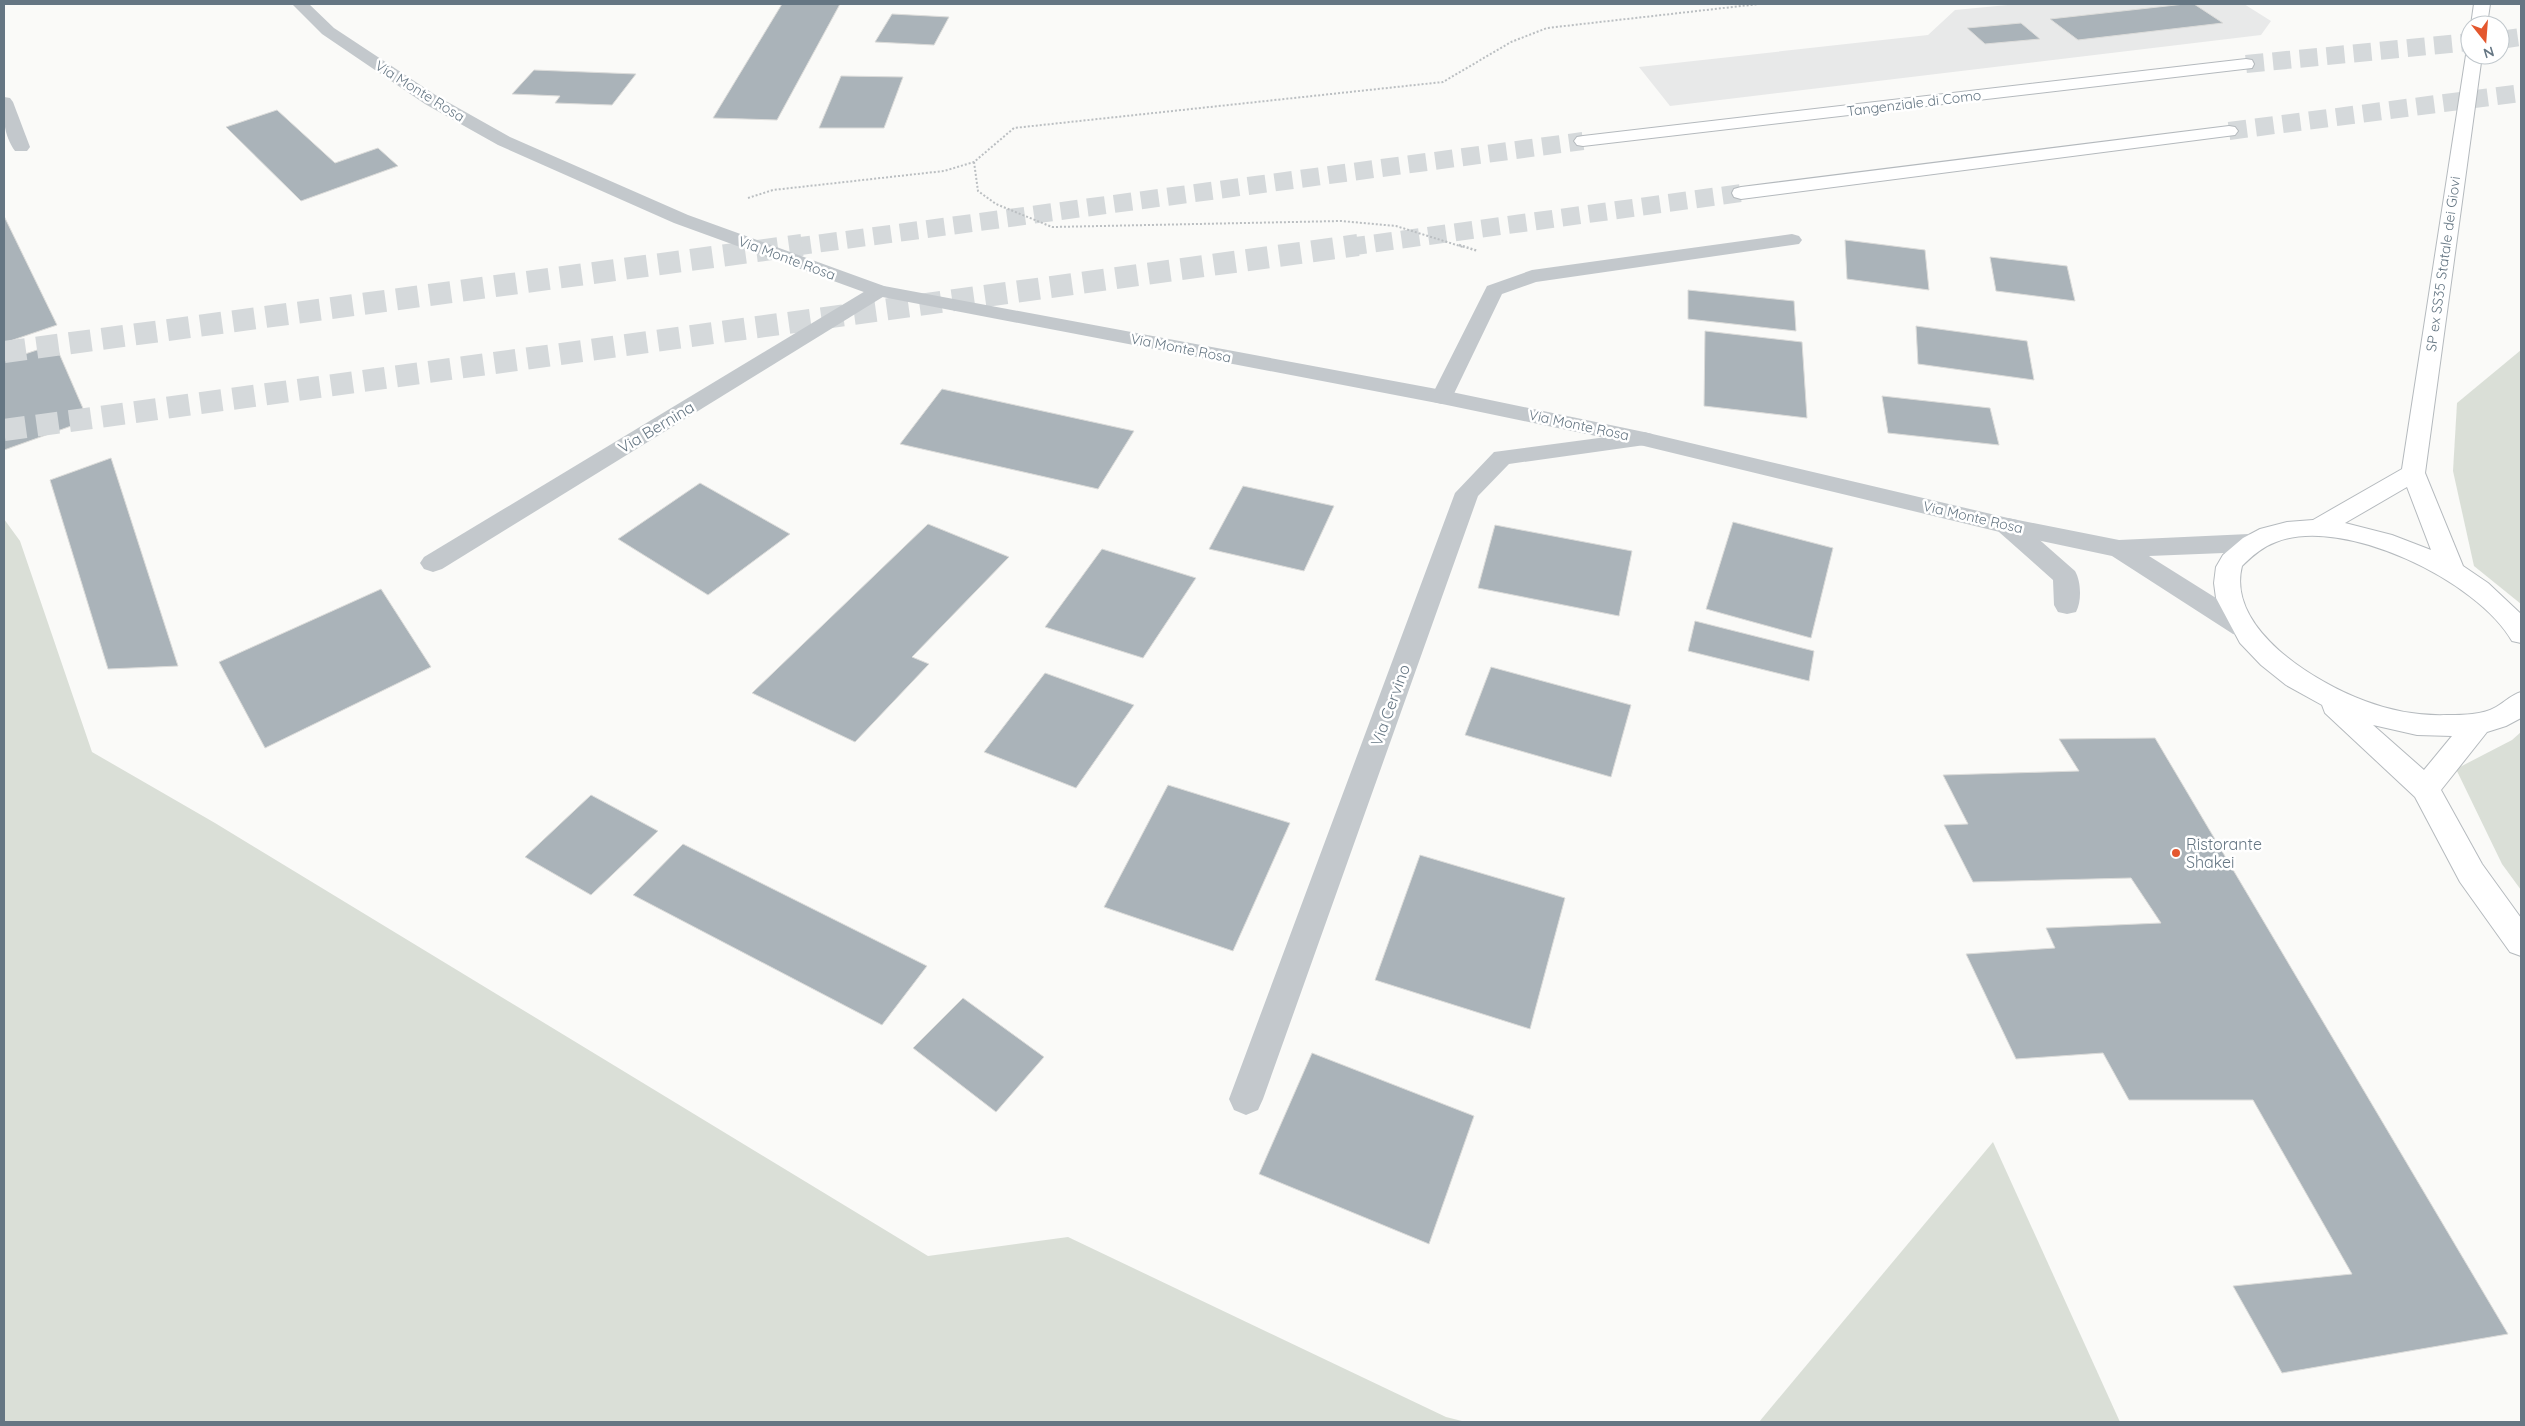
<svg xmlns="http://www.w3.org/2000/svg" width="2525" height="1426" viewBox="0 0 2525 1426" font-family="Quicksand,sans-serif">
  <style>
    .built { fill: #e8e9e9 }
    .green { fill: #dadfd7 }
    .building { fill: #aab3b9; stroke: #dcdcda }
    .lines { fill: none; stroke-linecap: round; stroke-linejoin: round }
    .motorway-tunnel-far1 { stroke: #d5d9db; stroke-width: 18; stroke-dasharray: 18 9; stroke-linecap: butt }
    .motorway-tunnel { stroke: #d5d9db; stroke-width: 22; stroke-dasharray: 22 11; stroke-linecap: butt }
    .primary-casing { stroke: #b5babe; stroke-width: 2 }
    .motorway-casing { stroke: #b4b9bd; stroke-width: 2 }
    .path-far1 { stroke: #bbbfc2; stroke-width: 2; stroke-dasharray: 2 2; stroke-linecap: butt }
    .path { stroke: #bbbfc2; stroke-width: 2.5; stroke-dasharray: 2 2; stroke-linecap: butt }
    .service { fill: #c3c8cc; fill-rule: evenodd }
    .minor { fill: #c3c8cc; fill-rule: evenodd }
    .tertiary { fill: #c3c8cc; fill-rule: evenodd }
    .primary { fill: #fff; fill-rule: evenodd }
    .motorway { fill: #fff; fill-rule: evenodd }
    .poi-dot { fill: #e4572e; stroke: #fff; stroke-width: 2 }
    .labels { text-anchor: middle; stroke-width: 5; stroke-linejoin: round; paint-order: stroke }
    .far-street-label { font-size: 14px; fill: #657683; stroke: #fff }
    .street-label { font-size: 16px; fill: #657683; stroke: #fff }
    .poi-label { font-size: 16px; fill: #657683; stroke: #fff; text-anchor: start }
  </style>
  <rect width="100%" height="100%" fill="#fafaf8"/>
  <path class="built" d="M 2018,4 L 2244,4 L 2271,21 L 2261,35 L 1670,106 L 1639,67 L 1928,35 L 1955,10 Z"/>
  <g class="green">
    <path d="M 2521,350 L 2521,604 L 2474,566 L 2453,471 L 2457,403 Z"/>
    <path d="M 4,519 L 20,541 L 92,752 L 215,823 L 928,1256 L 1068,1237 L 1446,1417 L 1466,1422 L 4,1422 Z"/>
    <path d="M 2521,732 L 2521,890 L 2502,864 L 2456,769 L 2512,740 Z"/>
    <path d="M 1993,1142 L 2120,1422 L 1759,1422 Z"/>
  </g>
  <g class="building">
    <path d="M 782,4 L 840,4 L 777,120 L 713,118 Z"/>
    <path d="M 2185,4 L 2194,4 L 2223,23 L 2078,40 L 2050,19 Z"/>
    <path d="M 892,14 L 949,17 L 934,45 L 875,42 Z"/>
    <path d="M 2021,23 L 2040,39 L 1985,44 L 1967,28 Z"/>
    <path d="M 534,70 L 636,74 L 612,105 L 555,103 L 560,96 L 512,94 Z"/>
    <path d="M 841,76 L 903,77 L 884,128 L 819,128 Z"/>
    <path d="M 277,110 L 335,163 L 378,148 L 398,166 L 301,201 L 226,127 Z"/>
    <path d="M 4,216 L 57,325 L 4,343 Z"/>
    <path d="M 1845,240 L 1925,250 L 1929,290 L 1847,279 Z"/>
    <path d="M 1990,257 L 2067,266 L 2075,301 L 1996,291 Z"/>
    <path d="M 1688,290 L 1794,301 L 1796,331 L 1688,319 Z"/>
    <path d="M 1916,326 L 2027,341 L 2034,380 L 1918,364 Z"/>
    <path d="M 1705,331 L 1802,342 L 1807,418 L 1704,406 Z"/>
    <path d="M 55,344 L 88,420 L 4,450 L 4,361 Z"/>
    <path d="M 942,389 L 1134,431 L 1098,489 L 900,444 Z"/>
    <path d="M 1882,396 L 1990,408 L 1999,445 L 1888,433 Z"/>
    <path d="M 111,458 L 178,666 L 108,669 L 50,480 Z"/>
    <path d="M 700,483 L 790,534 L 708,595 L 618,539 Z"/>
    <path d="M 1243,486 L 1334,506 L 1304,571 L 1209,549 Z"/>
    <path d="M 1733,522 L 1833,548 L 1811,638 L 1706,609 Z"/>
    <path d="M 928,524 L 1009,557 L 912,657 L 929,664 L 855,742 L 752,693 Z"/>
    <path d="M 1495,525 L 1632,551 L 1619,616 L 1478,588 Z"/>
    <path d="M 1102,549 L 1196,578 L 1143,658 L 1045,627 Z"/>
    <path d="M 381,589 L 431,667 L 265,748 L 219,662 Z"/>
    <path d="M 1695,621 L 1814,651 L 1809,681 L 1688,651 Z"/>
    <path d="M 1491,667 L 1631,705 L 1611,777 L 1465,735 Z"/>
    <path d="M 1045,673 L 1134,705 L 1076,788 L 984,752 Z"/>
    <path d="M 2155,738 L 2508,1334 L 2282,1373 L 2233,1286 L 2352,1274 L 2253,1100 L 2129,1100 L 2103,1053 L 2016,1059 L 1966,954 L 2055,948 L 2046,928 L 2161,923 L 2131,878 L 1973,882 L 1944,825 L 1968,824 L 1943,775 L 2079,771 L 2059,739 Z"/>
    <path d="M 1168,785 L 1290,823 L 1233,951 L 1104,907 Z"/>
    <path d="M 591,795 L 658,831 L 591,895 L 525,857 Z"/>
    <path d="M 683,844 L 927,966 L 882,1025 L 633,895 Z"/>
    <path d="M 1420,855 L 1565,898 L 1530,1029 L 1375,980 Z"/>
    <path d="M 963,998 L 1044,1057 L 996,1112 L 913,1048 Z"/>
    <path d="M 1312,1053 L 1474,1116 L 1429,1244 L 1259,1174 Z"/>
  </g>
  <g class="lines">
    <g class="motorway-tunnel-far1">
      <path d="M 2500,40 L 2521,37"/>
      <path d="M 2246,64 L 2470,42"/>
      <path d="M 2229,131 L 2521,93"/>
      <path d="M 793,247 L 1583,141"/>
      <path d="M 1348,247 L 1741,193"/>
    </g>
    <g class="motorway-tunnel">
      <path d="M 4,352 L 802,245"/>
      <path d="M 4,430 L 1358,245"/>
    </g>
    <defs>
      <g id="primary">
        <path d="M 2474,4 L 2490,4 L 2487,25 L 2471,25 Z"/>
        <path d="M 2468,51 L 2470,51 L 2470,55 L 2482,55 L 2425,473 L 2463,566 L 2488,583 L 2521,614 L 2521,643 L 2512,641 C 2478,581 2343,515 2276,542 C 2262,547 2252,556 2242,566 C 2226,629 2316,683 2365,701 C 2391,711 2420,716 2447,715 C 2463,715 2482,715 2496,707 C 2505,702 2511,695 2521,692 L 2521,718 L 2506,726 L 2487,732 L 2441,790 L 2482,864 L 2521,918 L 2521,956 L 2510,952 L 2460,882 L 2415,797 L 2325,713 L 2322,705 L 2286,685 L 2261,665 L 2240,643 L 2216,598 L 2214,583 L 2216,567 L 2223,555 L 2243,538 L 2260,529 L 2287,522 L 2313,520 L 2402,469 L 2466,55 ZM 2407,487 L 2431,550 L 2392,535 L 2345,523 ZM 2373,725 L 2417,735 L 2452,736 L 2424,770 Z"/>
      </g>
      <g id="motorway">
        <path d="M 2246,59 L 2252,60 L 2254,64 L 2252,68 L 1583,146 L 1577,145 L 1574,141 L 1577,137 L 1583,136 Z"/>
        <path d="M 2229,126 L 2235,127 L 2238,131 L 2235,135 L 1741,199 L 1734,197 L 1732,193 L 1734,189 L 1741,187 Z"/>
      </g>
    </defs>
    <use href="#primary" class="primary-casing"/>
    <use href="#motorway" class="motorway-casing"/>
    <g class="path-far1">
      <path d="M 974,162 L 978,191 L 996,204 L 1052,227 L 1341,221 L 1396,226 L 1463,247"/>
      <path d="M 748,198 L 773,190 L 944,171 L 974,162 L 1014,128 L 1443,82 L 1511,42 L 1547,28 L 1759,4"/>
    </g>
    <path class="path" d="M 1459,245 L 1478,251"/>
    <path class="service" d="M 2008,518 L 2017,520 L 2075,571 C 2081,581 2082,601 2076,612 L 2067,614 L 2058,612 L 2054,605 L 2053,580 L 1999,532 L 1996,526 L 1999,520 Z"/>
    <g class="minor">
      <path d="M 4,97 L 10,98 L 13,102 L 30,147 L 27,151 L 15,151 C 3,135 3,115 4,97 Z"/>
      <path d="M 1792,234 L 1799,236 L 1802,240 L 1799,244 L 1536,282 L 1502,294 L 1450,402 L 1442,404 L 1434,402 L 1431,397 L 1487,286 L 1532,270 Z"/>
      <path d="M 879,285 L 886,287 L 889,291 L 886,295 L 442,569 L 433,572 L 424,569 L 420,563 L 424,557 L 872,287 Z"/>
      <path d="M 1644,432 L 1652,434 L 1656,439 L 1652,444 L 1509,464 L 1478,496 L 1263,1099 L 1258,1110 L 1246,1115 L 1234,1110 L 1229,1099 L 1455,493 L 1494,452 Z"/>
    </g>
    <path class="tertiary" d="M 292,4 L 309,4 L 334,28 L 437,96 L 510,137 L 688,215 L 884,286 L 1442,390 L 1644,432 L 2008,518 L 2119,540 L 2249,534 L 2258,537 L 2261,543 L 2258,549 L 2249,552 L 2149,556 L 2251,620 L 2255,627 L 2251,634 L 2242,636 L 2233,634 L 2112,556 L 2008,534 L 1644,446 L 1442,404 L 872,295 L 674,223 L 498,145 L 425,104 L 322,34 Z"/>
    <use href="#primary" class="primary"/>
    <use href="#motorway" class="motorway"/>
  </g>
  <circle class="poi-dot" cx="2176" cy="853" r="5"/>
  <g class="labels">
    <g class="far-street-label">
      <text transform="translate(420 91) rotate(32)" y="5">Via Monte Rosa</text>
      <text transform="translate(1914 103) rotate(-7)" y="5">Tangenziale di Como</text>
      <text transform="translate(787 258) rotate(20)" y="5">Via Monte Rosa</text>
      <text transform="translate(2443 264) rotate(-82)" y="5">SP ex SS35 Statale dei Giovi</text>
      <text transform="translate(1181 348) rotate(11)" y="5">Via Monte Rosa</text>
      <text transform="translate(1579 425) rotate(12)" y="5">Via Monte Rosa</text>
      <text transform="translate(1973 517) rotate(13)" y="5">Via Monte Rosa</text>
    </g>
    <g class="street-label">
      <text transform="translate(656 427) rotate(-31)" y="6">Via Bernina</text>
      <text transform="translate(1390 705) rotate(-70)" y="6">Via Cervino</text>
    </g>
    <g class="poi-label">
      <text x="2186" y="850">Ristorante<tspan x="2186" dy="18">Shakei</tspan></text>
    </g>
  </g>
  <rect width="2525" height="1426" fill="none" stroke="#657683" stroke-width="10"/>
  <g transform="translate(2485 40) rotate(163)"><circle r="24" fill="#ffffff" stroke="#c1c8cd"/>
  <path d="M0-4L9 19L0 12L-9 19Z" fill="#e4572e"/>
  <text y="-8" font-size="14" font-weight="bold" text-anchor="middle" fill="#657683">N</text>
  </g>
</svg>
